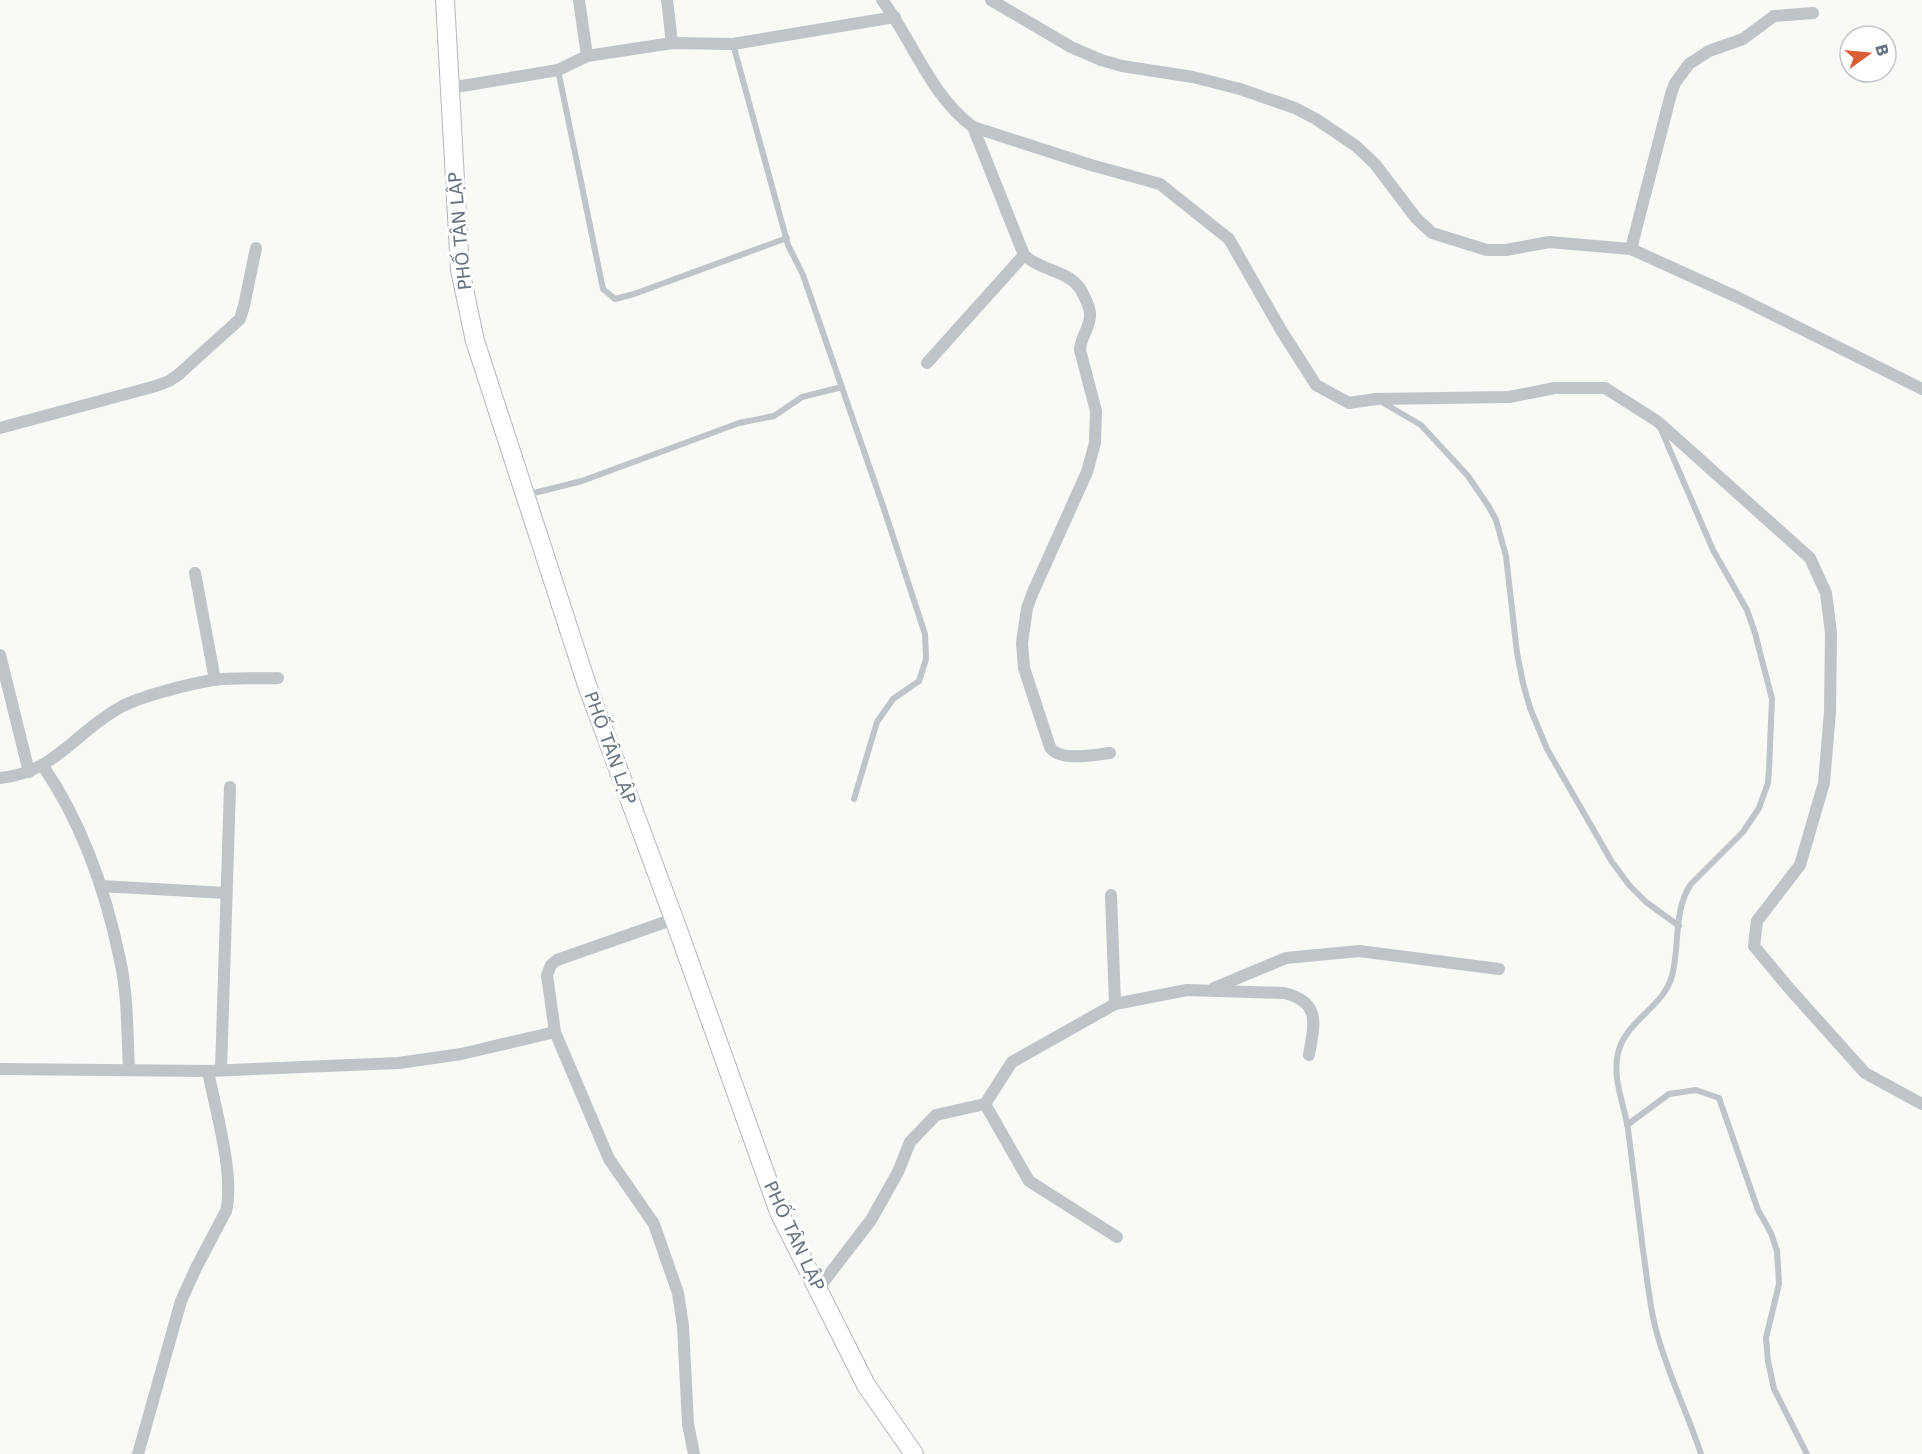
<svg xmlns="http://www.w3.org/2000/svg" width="1922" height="1454" viewBox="0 0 1922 1454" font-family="'DejaVu Sans',sans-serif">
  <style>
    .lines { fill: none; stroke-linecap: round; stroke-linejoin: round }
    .secondary-casing { stroke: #b2b8bc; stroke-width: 20 }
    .service { stroke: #bfc4c8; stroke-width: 6 }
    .minor { stroke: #bfc4c8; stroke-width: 12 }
    .secondary { stroke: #fff; stroke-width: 18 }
    .labels { text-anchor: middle; stroke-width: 6; stroke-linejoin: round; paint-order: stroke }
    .street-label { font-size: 18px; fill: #657480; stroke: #fff }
  </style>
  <rect width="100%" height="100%" fill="#f9f9f6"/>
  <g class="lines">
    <defs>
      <path id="secondary" d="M 445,0 L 460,270 L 475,341 L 587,685 L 674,919 L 779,1212 L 866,1385 L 914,1454"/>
    </defs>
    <use href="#secondary" class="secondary-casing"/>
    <g class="service">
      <path d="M 733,44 L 788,245 L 803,275 L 884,509 L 925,634 L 926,659 L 919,681 L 893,699 L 877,722 L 854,799"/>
      <path d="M 558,70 L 603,289 L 615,299 L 634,294 L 787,238"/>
      <path d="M 1380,401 L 1421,425 L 1468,476 L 1489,507 L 1496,520 L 1506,556 L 1517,653 L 1523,683 L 1530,708 L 1547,749 L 1612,862 L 1629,885 L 1646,902 L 1679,926"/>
      <path d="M 1660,427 L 1713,550 L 1747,610 L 1755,633 L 1772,699 L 1769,770 L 1768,783 L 1759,808 L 1743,832 L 1691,884 C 1673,910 1680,946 1672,976 C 1663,1008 1626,1020 1618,1053 C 1612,1079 1624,1103 1628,1129 C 1633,1169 1638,1210 1643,1250 C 1647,1276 1649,1301 1655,1326 C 1666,1371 1687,1411 1701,1454"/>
      <path d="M 526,495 L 582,481 L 739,423 L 774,416 L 802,397 L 842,387"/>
      <path d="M 1627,1125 L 1669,1094 L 1696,1090 L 1719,1098 L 1758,1210 L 1771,1233 L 1777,1251 L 1779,1284 L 1766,1338 L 1768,1361 L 1774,1389 L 1807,1454"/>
    </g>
    <g class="minor">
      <path d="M 579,0 L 587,56"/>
      <path d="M 667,0 L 672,43"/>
      <path d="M 882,0 C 913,41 930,95 973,127 L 1091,165 L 1160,184 L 1229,239 L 1281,330 L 1316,385 L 1349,403 L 1376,399 L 1509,397 L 1555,388 L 1605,388 L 1657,421 L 1810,558 L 1826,593 L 1831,633 L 1830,712 L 1824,783 L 1800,865 L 1757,921 L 1754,946 L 1788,987 L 1865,1073 L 1922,1104"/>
      <path d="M 991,0 L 1071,47 L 1101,60 L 1122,66 L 1193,77 L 1240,89 L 1295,108 L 1316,119 L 1356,146 L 1375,164 L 1416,218 L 1432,233 L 1487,250 L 1506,250 L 1549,242 L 1631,249 L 1739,298 L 1922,389"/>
      <path d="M 450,88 L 558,70 L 587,56 L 672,43 L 733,44 L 895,17"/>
      <path d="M 973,127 L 1024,255 C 1043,273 1073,269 1084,296 C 1087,302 1090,308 1090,314 C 1091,327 1080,337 1080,350 L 1096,411 L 1095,443 L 1087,472 L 1033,592 L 1027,608 L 1022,643 L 1024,668 L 1050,747 C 1059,762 1093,755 1110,753"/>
      <path d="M 1631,249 L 1671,94 L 1675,83 L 1689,64 L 1709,51 L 1743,39 L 1774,16 L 1813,13"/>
      <path d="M 927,363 L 1024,255"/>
      <path d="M 0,428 L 156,386 L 169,381 L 178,375 L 240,319 L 244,306 L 256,248"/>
      <path d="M 195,573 L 215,680"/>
      <path d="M 0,655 L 29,772"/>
      <path d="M 43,766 C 82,823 106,892 120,960 C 128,995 127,1033 129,1069"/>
      <path d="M 0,778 C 55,773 76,731 121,707 C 141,696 189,684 213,680 C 234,677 257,679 278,678"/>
      <path d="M 101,886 L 226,893"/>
      <path d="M 1111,895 L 1115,1004"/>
      <path d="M 674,919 L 557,960 L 551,965 L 547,975 L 555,1032 L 609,1159 L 654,1224 L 678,1293 L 683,1326 L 688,1424 L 694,1454"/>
      <path d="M 1214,988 L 1286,958 L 1359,951 L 1499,969"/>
      <path d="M 0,1069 L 208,1071 L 399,1063 L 461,1054 L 555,1032"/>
      <path d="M 221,1070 L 230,787"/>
      <path d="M 985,1104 L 1029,1181 L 1117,1237"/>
      <path d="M 818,1289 L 871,1220 L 898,1172 L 910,1142 L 936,1115 L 985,1104 L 1012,1062 L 1115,1004 L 1187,990 L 1284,993 C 1322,1002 1314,1025 1309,1055"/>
      <path d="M 138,1454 L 181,1301 L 196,1268 L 226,1211 C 235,1176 215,1108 208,1071"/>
    </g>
    <use href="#secondary" class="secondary"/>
  </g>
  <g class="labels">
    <g class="street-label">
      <text transform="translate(460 231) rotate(-95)" y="6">PHỐ TÂN LẬP</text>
      <text transform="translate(610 748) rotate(70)" y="6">PHỐ TÂN LẬP</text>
      <text transform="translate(794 1236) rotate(65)" y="6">PHỐ TÂN LẬP</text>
    </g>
  </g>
  <g transform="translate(1868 54) rotate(75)"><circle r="28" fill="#ffffff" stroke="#c1c7cc" stroke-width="1.5"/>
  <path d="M0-4.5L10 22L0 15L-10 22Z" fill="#da5e35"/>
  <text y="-9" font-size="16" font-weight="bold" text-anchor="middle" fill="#657480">B</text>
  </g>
</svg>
